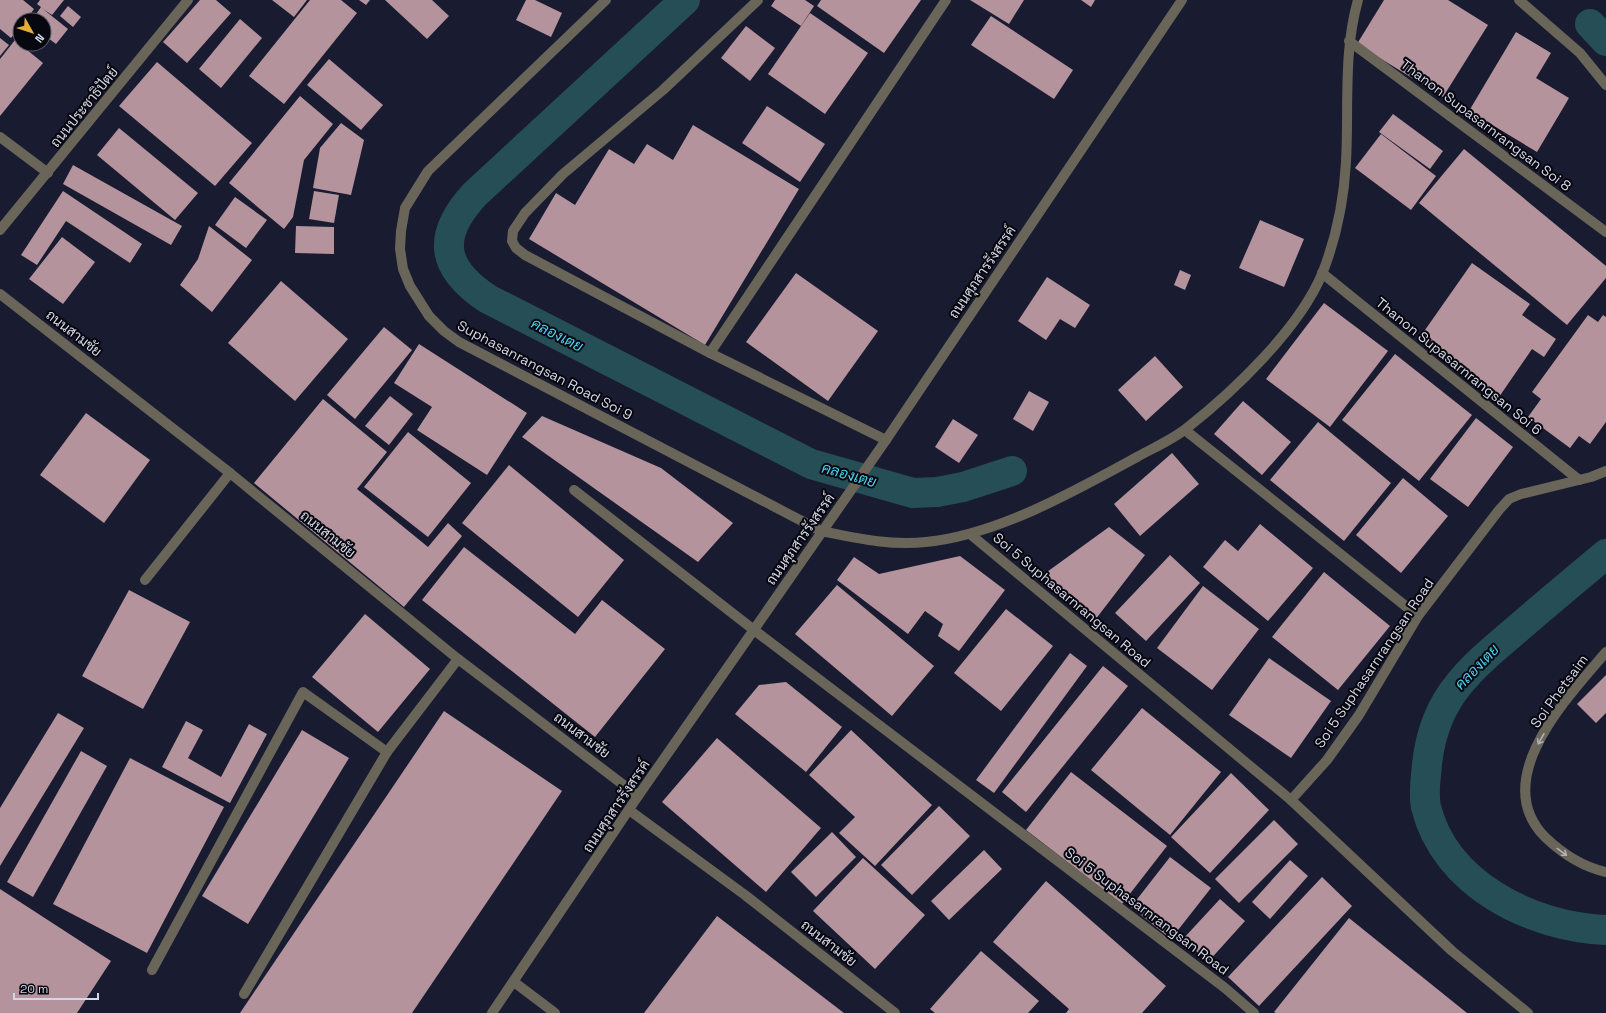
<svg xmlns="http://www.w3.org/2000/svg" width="1606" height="1013" viewBox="0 0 1606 1013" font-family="'Space Grotesk',Sarabun,sans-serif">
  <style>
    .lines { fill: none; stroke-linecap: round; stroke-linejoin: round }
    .canal { stroke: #254e57; stroke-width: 30 }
    .building { fill: #b4939c }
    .minor { stroke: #6a6559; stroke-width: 10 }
    .oneway { stroke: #b0afb5 }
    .labels { text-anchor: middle; stroke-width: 4; stroke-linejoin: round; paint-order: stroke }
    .street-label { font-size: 14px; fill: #d5d7e6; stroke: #06070f }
    .water-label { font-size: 15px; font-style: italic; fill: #4bd1ed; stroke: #06070f }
  </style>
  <rect width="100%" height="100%" fill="#191b30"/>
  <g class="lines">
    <g class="canal">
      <path d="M 685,0 L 475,194 C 436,236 441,268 488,299 L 811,464 L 913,493 L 937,492 L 963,487 L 1012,471"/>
      <path d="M 1590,24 L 1606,41"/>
      <path d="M 1606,554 C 1576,579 1546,604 1516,630 C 1496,647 1475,664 1459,684 C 1440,707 1430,736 1427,764 C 1426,778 1423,793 1426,807 C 1445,884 1531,927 1606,930"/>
    </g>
  </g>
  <g class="building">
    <path d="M 0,0 L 23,0 L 34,9 L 26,20 L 20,20 L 20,27 L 11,38 L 0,29 Z"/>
    <path d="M 40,0 L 64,0 L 52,15 L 43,9 L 68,29 L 56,44 L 44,35 L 44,20 L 32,20 L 41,7 L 37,4 Z"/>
    <path d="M 200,0 L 216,0 L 231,13 L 187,63 L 163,42 Z"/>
    <path d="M 272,0 L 307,0 L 294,17 Z"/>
    <path d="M 310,0 L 341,0 L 357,13 L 284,104 L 249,76 Z"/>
    <path d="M 359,0 L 370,0 L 366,5 Z"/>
    <path d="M 385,0 L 432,0 L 449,16 L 427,39 Z"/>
    <path d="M 526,0 L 535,0 L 562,13 L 551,37 L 516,20 Z"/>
    <path d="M 775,0 L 805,0 L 814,6 L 801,26 L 771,6 Z"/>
    <path d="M 821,0 L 921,0 L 884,53 L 817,6 Z"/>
    <path d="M 970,0 L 1024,0 L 1009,24 Z"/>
    <path d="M 1081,0 L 1095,0 L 1091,7 Z"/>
    <path d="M 1384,0 L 1448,0 L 1488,25 L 1443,97 L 1357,44 Z"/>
    <path d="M 68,6 L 81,17 L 73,27 L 60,16 Z"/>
    <path d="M 810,13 L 868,53 L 825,114 L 768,74 Z"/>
    <path d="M 991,16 L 1073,70 L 1054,99 L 971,45 Z"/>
    <path d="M 240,19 L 262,38 L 221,88 L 199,69 Z"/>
    <path d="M 746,26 L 775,48 L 750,81 L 721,58 Z"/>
    <path d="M 1516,32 L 1551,53 L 1536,78 L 1569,98 L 1537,152 L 1469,111 Z"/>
    <path d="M 0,38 L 9,45 L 0,56 Z"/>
    <path d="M 15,40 L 43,63 L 0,116 L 0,59 Z"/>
    <path d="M 329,59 L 383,105 L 361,130 L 307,85 Z"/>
    <path d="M 157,62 L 252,143 L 215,186 L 119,106 Z"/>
    <path d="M 300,96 L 333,124 L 304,160 L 293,217 L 284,229 L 229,183 Z"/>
    <path d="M 767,106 L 825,144 L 800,182 L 742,143 Z"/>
    <path d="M 1393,114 L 1443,151 L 1430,169 L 1379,132 Z"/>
    <path d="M 341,123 L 364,140 L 351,195 L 313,188 L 320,148 Z"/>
    <path d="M 693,125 L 799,189 L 705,345 L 529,239 L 556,193 L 575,205 L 609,149 L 634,164 L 647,144 L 673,160 Z"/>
    <path d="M 119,128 L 198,193 L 175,220 L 97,155 Z"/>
    <path d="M 1381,134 L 1436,176 L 1411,210 L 1355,168 Z"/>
    <path d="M 1464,149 L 1606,266 L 1606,278 L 1567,325 L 1419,203 Z"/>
    <path d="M 73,165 L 182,226 L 171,245 L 63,184 Z"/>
    <path d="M 63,191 L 142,244 L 130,263 L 66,221 L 37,265 L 21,255 Z"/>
    <path d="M 314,191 L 339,195 L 334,223 L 309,219 Z"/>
    <path d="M 235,197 L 267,220 L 246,248 L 215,225 Z"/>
    <path d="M 1260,220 L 1304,239 L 1284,287 L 1239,268 Z"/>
    <path d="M 209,226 L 252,260 L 212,312 L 180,285 L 198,259 Z"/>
    <path d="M 296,226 L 334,227 L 334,254 L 295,253 Z"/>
    <path d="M 62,237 L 95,262 L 63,304 L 29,279 Z"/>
    <path d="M 1472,263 L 1530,304 L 1522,315 L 1556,339 L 1544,357 L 1532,349 L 1499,397 L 1418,340 Z"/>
    <path d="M 1180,270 L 1191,275 L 1185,290 L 1174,285 Z"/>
    <path d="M 796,273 L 878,331 L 828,401 L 746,342 Z"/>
    <path d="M 1047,277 L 1090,305 L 1075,328 L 1060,319 L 1046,340 L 1018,321 Z"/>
    <path d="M 281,281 L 348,339 L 295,401 L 228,343 Z"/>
    <path d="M 1324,303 L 1388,351 L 1330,427 L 1266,379 Z"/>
    <path d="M 1588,315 L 1598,322 L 1603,315 L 1606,317 L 1606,422 L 1590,444 L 1579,436 L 1570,448 L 1528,417 L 1541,399 L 1532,392 Z"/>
    <path d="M 384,327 L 412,350 L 355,419 L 327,395 Z"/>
    <path d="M 419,344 L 527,413 L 487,475 L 417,430 L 432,407 L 394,383 Z"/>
    <path d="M 1395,354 L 1472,415 L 1419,481 L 1342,420 Z"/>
    <path d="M 1155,356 L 1183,387 L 1146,421 L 1118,390 Z"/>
    <path d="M 1029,391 L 1049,402 L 1033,431 L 1013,419 Z"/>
    <path d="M 390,396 L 413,414 L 389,445 L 365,426 Z"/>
    <path d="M 323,399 L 387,452 L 357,489 L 428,547 L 448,523 L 462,536 L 404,607 L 254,483 Z"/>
    <path d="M 1243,401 L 1291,442 L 1262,475 L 1214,434 Z"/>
    <path d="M 86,413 L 150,460 L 104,523 L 40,475 Z"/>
    <path d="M 542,416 L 661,468 L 733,523 L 698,562 L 522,437 Z"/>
    <path d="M 1476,418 L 1513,447 L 1468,507 L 1430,479 Z"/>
    <path d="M 953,419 L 978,435 L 959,463 L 935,447 Z"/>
    <path d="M 1318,422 L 1391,483 L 1344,541 L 1270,480 Z"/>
    <path d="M 408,432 L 471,483 L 428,537 L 364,487 Z"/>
    <path d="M 1172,453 L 1199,484 L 1140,536 L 1114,504 Z"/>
    <path d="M 509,465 L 624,560 L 578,617 L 462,523 Z"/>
    <path d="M 1403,478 L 1448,516 L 1401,573 L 1356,535 Z"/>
    <path d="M 1260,524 L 1313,568 L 1268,621 L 1203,567 L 1225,540 L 1238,551 Z"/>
    <path d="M 1109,527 L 1145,555 L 1095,620 L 1040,577 Z"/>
    <path d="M 464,547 L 575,634 L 602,600 L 665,649 L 595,737 L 422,600 Z"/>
    <path d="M 1170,555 L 1200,583 L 1146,641 L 1115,613 Z"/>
    <path d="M 960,556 L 1005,590 L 959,651 L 938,636 L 943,624 L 925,611 L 908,634 L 837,580 L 854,557 L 879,574 Z"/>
    <path d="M 1324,572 L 1390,626 L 1338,690 L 1272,637 Z"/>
    <path d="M 837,585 L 934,666 L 892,716 L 795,634 Z"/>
    <path d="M 1203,586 L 1259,629 L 1212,690 L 1157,648 Z"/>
    <path d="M 129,590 L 190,622 L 143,709 L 82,676 Z"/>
    <path d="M 1006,609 L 1053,646 L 1001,711 L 954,673 Z"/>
    <path d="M 365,614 L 430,669 L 378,732 L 312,677 Z"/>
    <path d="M 1070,653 L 1087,666 L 994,793 L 976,780 Z"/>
    <path d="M 1269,658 L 1331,701 L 1291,758 L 1229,715 Z"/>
    <path d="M 1103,666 L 1128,686 L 1026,812 L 1002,792 Z"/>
    <path d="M 1606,675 L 1606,713 L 1596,723 L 1577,704 Z"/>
    <path d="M 786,682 L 842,727 L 806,772 L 735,714 L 759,685 Z"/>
    <path d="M 1142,708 L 1221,772 L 1170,835 L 1091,770 Z"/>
    <path d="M 444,711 L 562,791 L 412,1013 L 240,1013 Z"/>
    <path d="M 58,713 L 84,728 L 0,866 L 0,808 Z"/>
    <path d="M 186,721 L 203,730 L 188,758 L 221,777 L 249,724 L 267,734 L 230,803 L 162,767 Z"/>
    <path d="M 302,730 L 349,758 L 248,924 L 202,896 Z"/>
    <path d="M 851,730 L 932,805 L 875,866 L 839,833 L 855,817 L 809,775 Z"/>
    <path d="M 717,738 L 821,828 L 766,892 L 662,802 Z"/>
    <path d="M 81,751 L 107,766 L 33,897 L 7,882 Z"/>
    <path d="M 130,758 L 224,807 L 147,953 L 53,904 Z"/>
    <path d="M 1071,772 L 1167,846 L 1122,904 L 1026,830 Z"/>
    <path d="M 1231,773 L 1269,810 L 1210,873 L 1171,837 Z"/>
    <path d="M 939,806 L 970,836 L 912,895 L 881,865 Z"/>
    <path d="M 1274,820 L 1298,844 L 1239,903 L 1215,879 Z"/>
    <path d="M 832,832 L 856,857 L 816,897 L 791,872 Z"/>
    <path d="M 984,850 L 1002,869 L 949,920 L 931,901 Z"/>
    <path d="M 1170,857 L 1211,888 L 1171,939 L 1131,907 Z"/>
    <path d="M 863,858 L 925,915 L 875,969 L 813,911 Z"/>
    <path d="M 1290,860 L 1308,876 L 1270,919 L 1252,902 Z"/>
    <path d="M 1322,877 L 1352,906 L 1259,1006 L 1228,977 Z"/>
    <path d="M 1046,881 L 1166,986 L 1142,1013 L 1066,1013 L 1069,1009 L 993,942 Z"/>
    <path d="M 0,889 L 111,961 L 77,1013 L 0,1013 Z"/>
    <path d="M 1220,899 L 1245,921 L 1208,962 L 1183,939 Z"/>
    <path d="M 717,916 L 844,1013 L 644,1013 Z"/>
    <path d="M 1349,918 L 1467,1013 L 1276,1013 L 1274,1012 Z"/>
    <path d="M 981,951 L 1039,1001 L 1028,1013 L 935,1013 L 930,1009 Z"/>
  </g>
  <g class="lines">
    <g class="minor">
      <path d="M 606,0 L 428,171 L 405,208 L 401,231 L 400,249 L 403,269 L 410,286 L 429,316 L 444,331 L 459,342 L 821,531 C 856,538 890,546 926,542 C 997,535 1075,491 1137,457 C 1153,448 1172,440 1187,428 C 1234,391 1299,329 1322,274 C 1336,239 1344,199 1346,162 C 1349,108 1343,53 1358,0"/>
      <path d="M 758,0 L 663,90 L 563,174 L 525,213 L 513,231 L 512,241 L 516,248 L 525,255 L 710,353 L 886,440"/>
      <path d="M 1519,0 L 1580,53 L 1606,85"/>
      <path d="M 1349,41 L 1606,232"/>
      <path d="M 0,137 L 48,173"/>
      <path d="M 0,230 L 188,0"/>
      <path d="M 1322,273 L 1579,480"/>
      <path d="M 0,294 L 230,473 L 458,659 L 638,796"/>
      <path d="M 710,353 L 946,0"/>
      <path d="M 1185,430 L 1418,616"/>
      <path d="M 574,490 L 754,630 L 1225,988 L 1254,1013"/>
      <path d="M 970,534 L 1291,800 L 1452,951 L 1528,1013"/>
      <path d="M 145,580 L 230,473"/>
      <path d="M 1606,652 C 1568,697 1487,780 1546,838 C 1563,854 1583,867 1606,872"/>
      <path d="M 1291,800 L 1327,760 L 1359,715 L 1418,616 L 1499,510 L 1509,499 L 1521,494 L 1591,477 L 1606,471"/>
      <path d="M 629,810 L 745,895 L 895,1013"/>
      <path d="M 152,970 L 303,692 L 387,752"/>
      <path d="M 514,982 L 555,1013"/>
      <path d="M 244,994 L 387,752 L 458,659"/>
      <path d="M 492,1013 L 638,796 L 886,440 L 1182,0"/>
    </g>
  </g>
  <defs><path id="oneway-shaft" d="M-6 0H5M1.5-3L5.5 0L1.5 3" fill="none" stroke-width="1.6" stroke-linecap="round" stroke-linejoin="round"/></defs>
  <g class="oneway">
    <use href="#oneway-shaft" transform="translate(1541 739) rotate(119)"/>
    <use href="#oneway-shaft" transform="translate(1562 852) rotate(37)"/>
  </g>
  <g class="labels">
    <g class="street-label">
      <text transform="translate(84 107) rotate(-51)" y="5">ถนนประชาธิปัตย์</text>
      <text transform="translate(1486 125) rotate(37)" y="5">Thanon Supasarnrangsan Soi 8</text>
      <text transform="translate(982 272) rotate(-56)" y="5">ถนนศุภสารรังสรรค์</text>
      <text transform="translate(74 333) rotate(38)" y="5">ถนนสามชัย</text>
      <text transform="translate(1459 366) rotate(39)" y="5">Thanon Supasarnrangsan Soi 6</text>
      <text transform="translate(545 370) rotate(28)" y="5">Suphasanrangsan Road Soi 9</text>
      <text transform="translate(328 534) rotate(39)" y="5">ถนนสามชัย</text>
      <text transform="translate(800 539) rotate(-55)" y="5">ถนนศุภสารรังสรรค์</text>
      <text transform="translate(1072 600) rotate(40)" y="5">Soi 5 Suphasarnrangsan Road</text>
      <text transform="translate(1374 663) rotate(-56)" y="5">Soi 5 Suphasarnrangsan Road</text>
      <text transform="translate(1559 691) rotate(-54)" y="5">Soi Phetsaim</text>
      <text transform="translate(582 735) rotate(37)" y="5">ถนนสามชัย</text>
      <text transform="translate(616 806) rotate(-56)" y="5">ถนนศุภสารรังสรรค์</text>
      <text transform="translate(1147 911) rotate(37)" y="5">Soi 5 Suphasarnrangsan Road</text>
      <text transform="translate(829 943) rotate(38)" y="5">ถนนสามชัย</text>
    </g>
    <g class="water-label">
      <text transform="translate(557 335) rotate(27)" y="5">คลองเตย</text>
      <text transform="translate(849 475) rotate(16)" y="5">คลองเตย</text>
      <text transform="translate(1477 667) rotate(-46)" y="5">คลองเตย</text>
    </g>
  </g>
  <g transform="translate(32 32) rotate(129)"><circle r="19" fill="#06070f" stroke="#595a65"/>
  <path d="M0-3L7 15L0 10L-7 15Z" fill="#e3ae35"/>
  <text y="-6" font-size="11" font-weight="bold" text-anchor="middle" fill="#d5d7e6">N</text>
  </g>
  <path d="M14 993v6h84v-6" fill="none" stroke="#d5d7e6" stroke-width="2"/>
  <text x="20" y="993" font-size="12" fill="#d5d7e6" stroke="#06070f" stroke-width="3" paint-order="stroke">20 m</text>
</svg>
